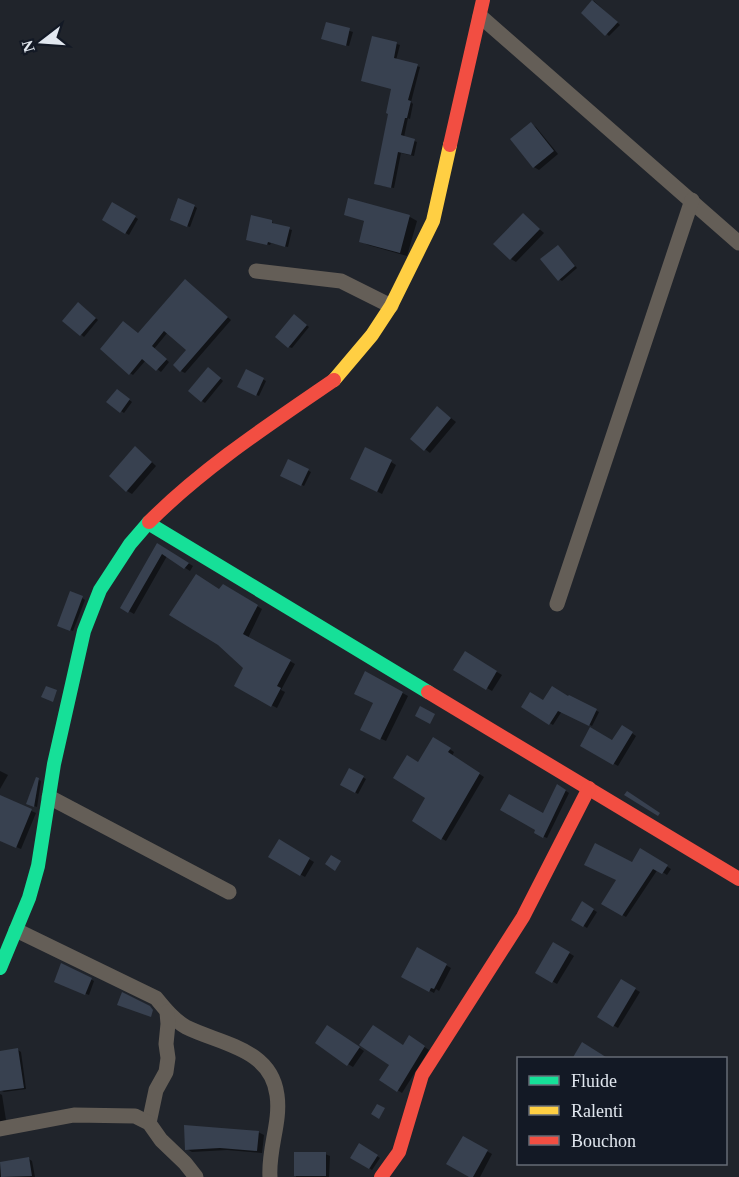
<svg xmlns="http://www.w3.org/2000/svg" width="739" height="1177" viewBox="0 0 739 1177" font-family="Georgia,serif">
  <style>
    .shadow { fill: #0007 }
    .building { fill: #384150 }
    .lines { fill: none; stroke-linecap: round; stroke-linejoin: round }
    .street { stroke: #645e57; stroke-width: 15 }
    .fast { stroke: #16e098; stroke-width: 14 }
    .slow { stroke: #ffcf43; stroke-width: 14 }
    .jam { stroke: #f24e42; stroke-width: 14 }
  </style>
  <rect width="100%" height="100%" fill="#20242b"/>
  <g class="shadow">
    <path d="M 594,1 L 620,25 L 609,36 L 583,13 Z"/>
    <path d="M 327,24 L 353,32 L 349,46 L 326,40 Z"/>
    <path d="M 374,37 L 400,45 L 396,60 L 420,67 L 411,102 L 413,104 L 410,119 L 408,118 L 404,137 L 417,142 L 414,156 L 401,153 L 394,188 L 378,185 L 392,89 Z"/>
    <path d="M 531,124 L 536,127 L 558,154 L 539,170 L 534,167 Z"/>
    <path d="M 113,204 L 138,219 L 129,235 L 104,220 Z"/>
    <path d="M 194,206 L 197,208 L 190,227 L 175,222 Z"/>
    <path d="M 346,214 L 410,217 L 417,221 L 407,256 L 368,245 L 361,241 L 366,222 Z"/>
    <path d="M 523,215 L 544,233 L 516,262 L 511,259 Z"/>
    <path d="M 272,222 L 275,225 L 292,230 L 288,247 L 271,243 L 270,245 L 248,239 Z"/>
    <path d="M 558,246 L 577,268 L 562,281 L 559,279 Z"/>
    <path d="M 189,283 L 231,320 L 185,373 L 181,371 L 189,350 L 168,332 L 154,349 L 169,362 L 161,372 L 146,360 L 133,375 L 130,373 L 138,335 Z"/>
    <path d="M 81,305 L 98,320 L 84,337 L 64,320 Z"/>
    <path d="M 297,318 L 309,327 L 292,348 L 289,347 Z"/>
    <path d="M 212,371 L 223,381 L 205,403 L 202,401 Z"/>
    <path d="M 247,371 L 266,381 L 259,396 L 239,387 Z"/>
    <path d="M 120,393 L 132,402 L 124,413 L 121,411 Z"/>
    <path d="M 442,411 L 456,422 L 430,453 L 412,439 Z"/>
    <path d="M 140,451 L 156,466 L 132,494 L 127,491 Z"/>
    <path d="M 288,461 L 311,472 L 304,486 L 282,475 Z"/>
    <path d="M 391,462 L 396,465 L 382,494 L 357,481 Z"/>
    <path d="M 158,545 L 193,566 L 190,571 L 167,556 L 134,614 L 122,607 Z"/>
    <path d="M 223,586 L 262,609 L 248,638 L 295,664 L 281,690 L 285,692 L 277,708 L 236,686 L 245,668 L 220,591 Z"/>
    <path d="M 82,598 L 85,600 L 73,631 L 61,627 Z"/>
    <path d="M 465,653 L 502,675 L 492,691 L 455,669 Z"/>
    <path d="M 366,673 L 408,696 L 386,741 L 367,732 L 375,703 Z"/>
    <path d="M 569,697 L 599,712 L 592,726 L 562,711 L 553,725 L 523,706 L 568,698 Z"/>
    <path d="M 623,727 L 636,736 L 618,766 L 582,745 L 613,742 Z"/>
    <path d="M 434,739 L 454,752 L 452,756 L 484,777 L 446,841 L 414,821 L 427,798 L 419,764 Z"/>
    <path d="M 349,770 L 366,779 L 358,794 L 342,785 Z"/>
    <path d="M 0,771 L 8,775 L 0,789 Z"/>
    <path d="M 37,779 L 41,781 L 37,807 L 31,805 Z"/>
    <path d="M 558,786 L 569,793 L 547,838 L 535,833 Z"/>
    <path d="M 9,801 L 36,813 L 21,849 L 0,840 L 0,815 Z"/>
    <path d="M 279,842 L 314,862 L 305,877 L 270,857 Z"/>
    <path d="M 641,850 L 671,869 L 667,875 L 658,869 L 626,917 L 603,903 Z"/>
    <path d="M 582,903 L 597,912 L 587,928 L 573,919 Z"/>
    <path d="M 554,944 L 574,956 L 557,984 L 537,972 Z"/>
    <path d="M 417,949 L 451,968 L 439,991 L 436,989 L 434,993 L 403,976 Z"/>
    <path d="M 62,965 L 94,981 L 89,995 L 59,983 Z"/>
    <path d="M 621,981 L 640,992 L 618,1028 L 599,1017 Z"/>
    <path d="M 333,1030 L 364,1051 L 353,1067 L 348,1064 Z"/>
    <path d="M 409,1037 L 429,1050 L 402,1093 L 382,1080 Z"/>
    <path d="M 18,1050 L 21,1052 L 26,1089 L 4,1092 L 0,1090 L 0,1052 Z"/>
    <path d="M 0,1094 L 2,1095 L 6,1120 L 0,1122 Z"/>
    <path d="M 258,1132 L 264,1135 L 262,1153 L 227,1150 L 192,1152 L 187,1149 Z"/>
    <path d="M 463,1138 L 492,1154 L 480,1177 L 472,1177 Z"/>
    <path d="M 360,1145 L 380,1158 L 372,1170 L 352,1157 Z"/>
    <path d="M 296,1154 L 325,1154 L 330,1156 L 329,1177 L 296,1177 Z"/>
    <path d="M 29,1159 L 32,1161 L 35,1177 L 0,1177 L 0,1163 Z"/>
  </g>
  <g class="building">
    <path d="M 592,0 L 618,22 L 605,36 L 581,13 Z"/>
    <path d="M 326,22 L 350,28 L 346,46 L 321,39 Z"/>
    <path d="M 372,36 L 397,42 L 394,58 L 418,64 L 408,100 L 411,101 L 407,118 L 405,118 L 401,135 L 415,139 L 411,155 L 398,152 L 391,188 L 374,184 L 388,114 L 386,113 L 391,89 L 361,81 Z"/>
    <path d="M 531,122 L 554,151 L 533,168 L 510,139 Z"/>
    <path d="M 178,198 L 195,205 L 187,227 L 170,220 Z"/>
    <path d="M 348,198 L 410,215 L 400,253 L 359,242 L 364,221 L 344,215 Z"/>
    <path d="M 112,202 L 136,216 L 125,234 L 102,220 Z"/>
    <path d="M 523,213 L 540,229 L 510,260 L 493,244 Z"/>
    <path d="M 251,215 L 272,220 L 272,223 L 290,227 L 285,247 L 268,242 L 267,245 L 246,240 Z"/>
    <path d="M 558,245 L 575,266 L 558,281 L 540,259 Z"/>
    <path d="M 185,279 L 228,317 L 180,372 L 173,365 L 186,350 L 164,331 L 152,346 L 167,359 L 156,371 L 142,359 L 129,375 L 100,349 L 123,321 L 138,333 Z"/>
    <path d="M 78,302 L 96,318 L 80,336 L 62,321 Z"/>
    <path d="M 294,314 L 307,325 L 288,348 L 275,337 Z"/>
    <path d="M 208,367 L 221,378 L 201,402 L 188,391 Z"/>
    <path d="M 246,369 L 264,378 L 256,396 L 237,387 Z"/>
    <path d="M 117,389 L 130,399 L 120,413 L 106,402 Z"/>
    <path d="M 437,406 L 451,418 L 424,451 L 410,439 Z"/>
    <path d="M 135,446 L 152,462 L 126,492 L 109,476 Z"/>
    <path d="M 365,447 L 392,460 L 377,492 L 350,479 Z"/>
    <path d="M 288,459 L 309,469 L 301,486 L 280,476 Z"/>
    <path d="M 157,543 L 189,563 L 184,569 L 162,554 L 128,613 L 120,608 Z"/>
    <path d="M 196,574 L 219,589 L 223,584 L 258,605 L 243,634 L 291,660 L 277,686 L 281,688 L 271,707 L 234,686 L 243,668 L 218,645 L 169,615 Z"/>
    <path d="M 70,591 L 83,596 L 70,631 L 57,626 Z"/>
    <path d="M 465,651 L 497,671 L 486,690 L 453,670 Z"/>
    <path d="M 365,671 L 403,692 L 380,740 L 360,730 L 373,703 L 354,694 Z"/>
    <path d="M 46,686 L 57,690 L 53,702 L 41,697 Z"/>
    <path d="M 552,686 L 568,696 L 569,695 L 597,709 L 589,726 L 558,711 L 549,725 L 521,707 L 530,692 L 543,700 Z"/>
    <path d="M 420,706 L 435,714 L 430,724 L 415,716 Z"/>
    <path d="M 622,725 L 633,732 L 613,765 L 580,746 L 590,727 L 612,740 Z"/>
    <path d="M 433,737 L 451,748 L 448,752 L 480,773 L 441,840 L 412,821 L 425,798 L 393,778 L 407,755 L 418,762 Z"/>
    <path d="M 349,768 L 364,776 L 355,793 L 340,785 Z"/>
    <path d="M 36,777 L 39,778 L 34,807 L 26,804 Z"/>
    <path d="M 557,784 L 566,790 L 543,838 L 534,833 L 535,830 L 500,810 L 509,794 L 543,813 Z"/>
    <path d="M 627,791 L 660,813 L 658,816 L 624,795 Z"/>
    <path d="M 0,795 L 32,809 L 16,848 L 0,841 Z"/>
    <path d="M 279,839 L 310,858 L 300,876 L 268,857 Z"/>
    <path d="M 595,843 L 632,862 L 640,848 L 668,865 L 662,874 L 653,869 L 622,916 L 601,904 L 616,880 L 584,865 Z"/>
    <path d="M 331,855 L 341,861 L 335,871 L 325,864 Z"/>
    <path d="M 582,901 L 594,909 L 583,927 L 571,920 Z"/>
    <path d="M 553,942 L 570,952 L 552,983 L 535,973 Z"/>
    <path d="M 417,947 L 447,964 L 434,989 L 431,988 L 429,992 L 401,977 Z"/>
    <path d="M 61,963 L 92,978 L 85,995 L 54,982 Z"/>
    <path d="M 621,979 L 636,988 L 613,1027 L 597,1017 Z"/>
    <path d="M 122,992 L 150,1006 L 153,1010 L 151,1017 L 117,1005 Z"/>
    <path d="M 327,1025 L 360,1047 L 347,1066 L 315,1043 Z"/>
    <path d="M 373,1025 L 403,1045 L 409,1035 L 425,1046 L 397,1092 L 379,1080 L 389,1065 L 359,1045 Z"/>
    <path d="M 582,1042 L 609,1059 L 572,1059 Z"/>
    <path d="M 18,1048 L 24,1088 L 0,1091 L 0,1051 Z"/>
    <path d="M 377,1104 L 385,1108 L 379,1119 L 371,1114 Z"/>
    <path d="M 184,1125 L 259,1131 L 257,1151 L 220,1148 L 185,1150 Z"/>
    <path d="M 463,1136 L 488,1150 L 473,1177 L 469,1177 L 446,1164 Z"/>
    <path d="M 359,1143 L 378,1155 L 369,1169 L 350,1158 Z"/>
    <rect x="294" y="1152" width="32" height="24"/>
    <path d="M 29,1157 L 32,1176 L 1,1177 L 0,1162 Z"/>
  </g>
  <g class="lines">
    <g class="street">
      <path d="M 480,16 L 739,243"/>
      <path d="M 256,271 L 341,281 L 391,306"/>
      <path d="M 557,604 L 692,200"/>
      <path d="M 49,797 L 229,892"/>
      <path d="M 16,930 L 156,998 C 165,1009 174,1020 186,1027 C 220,1044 271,1048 277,1095 C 281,1122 268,1149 270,1177"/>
      <path d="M 149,1123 L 156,1090 L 166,1072 L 168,1058 L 166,1044 L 168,1024 L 167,1012"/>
      <path d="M 0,1129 L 74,1115 L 135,1116 L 149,1123 L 161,1140 L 185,1163 L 196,1177"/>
    </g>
    <g class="fast">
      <path d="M 148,523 L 428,692"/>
      <path d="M 0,968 L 29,898 L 38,866 L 54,764 L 84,631 L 100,590 L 130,544 L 149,522"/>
    </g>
    <path class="slow" d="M 334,380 L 372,335 L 391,306 L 433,221 L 450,145"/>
    <g class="jam">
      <path d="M 450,145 L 483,0"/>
      <path d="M 149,522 C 204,467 270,424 334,380"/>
      <path d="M 428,692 L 739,879"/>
      <path d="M 381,1177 L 399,1152 L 422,1075 L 523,917 L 589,788"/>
    </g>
  </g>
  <rect x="517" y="1057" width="210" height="108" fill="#131925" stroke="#656b76" stroke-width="1.5"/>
  <rect x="529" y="1076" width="30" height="9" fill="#16e098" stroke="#656b76" stroke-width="1.5"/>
  <text x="571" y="1087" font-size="18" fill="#e1e7ef">Fluide</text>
  <rect x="529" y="1106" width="30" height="9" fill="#ffcf43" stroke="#656b76" stroke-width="1.5"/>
  <text x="571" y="1117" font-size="18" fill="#e1e7ef">Ralenti</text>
  <rect x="529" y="1136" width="30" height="9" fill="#f24e42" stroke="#656b76" stroke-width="1.5"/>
  <text x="571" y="1147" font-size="18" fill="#e1e7ef">Bouchon</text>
  <g transform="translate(42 42) rotate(253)" stroke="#131925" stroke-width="4.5" paint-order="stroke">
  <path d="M0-4.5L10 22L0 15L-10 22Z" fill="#e1e7ef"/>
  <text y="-9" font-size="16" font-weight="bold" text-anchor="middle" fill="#e1e7ef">N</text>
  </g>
</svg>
